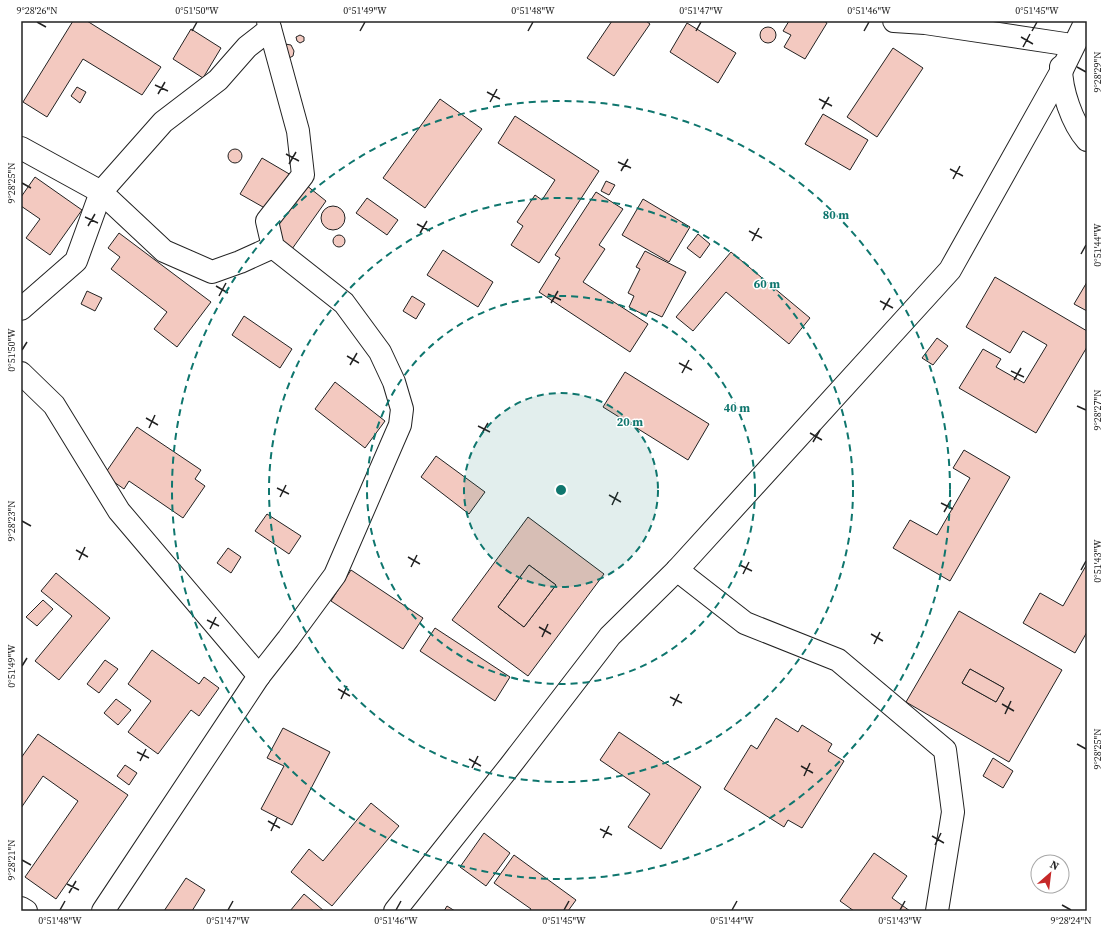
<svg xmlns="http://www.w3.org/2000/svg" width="1108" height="932" viewBox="0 0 1108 932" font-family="'Source Serif 4',serif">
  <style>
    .building { fill: #f3c9c0; stroke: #222; fill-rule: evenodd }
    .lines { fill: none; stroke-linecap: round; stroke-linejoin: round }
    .street-casing { stroke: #222; stroke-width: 24 }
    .street { stroke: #fff; stroke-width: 22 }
    .ticks { fill: none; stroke: #222; stroke-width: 1.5 }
    .ring { fill: none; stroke: #0f766e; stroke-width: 2; stroke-dasharray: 7 5 }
    .centre { fill: #0f766e; stroke: #fff; stroke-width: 2 }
    .ring-label { font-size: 12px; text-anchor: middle; font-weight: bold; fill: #0f766e; stroke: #fff; stroke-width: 3; stroke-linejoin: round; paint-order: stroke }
    .neatline { fill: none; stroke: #222; stroke-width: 1.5 }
    .ticks-label { font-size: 10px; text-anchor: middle; fill: #222 }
  </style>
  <rect width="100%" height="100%" fill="#fff"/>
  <g class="building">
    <path d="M 73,21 L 87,21 L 161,67 L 142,95 L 83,59 L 47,117 L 23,102 Z"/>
    <path d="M 612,21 L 646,21 L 650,24 L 614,76 L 587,58 Z"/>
    <path d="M 789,21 L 824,21 L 827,23 L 805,59 L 784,47 L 791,35 L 783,31 Z"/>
    <path d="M 687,23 L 736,53 L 718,83 L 670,52 Z"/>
    <circle cx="768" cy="35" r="8"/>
    <path d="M 191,29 L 221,48 L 203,78 L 173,59 Z"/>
    <path d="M 300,35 L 304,37 L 304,41 L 300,43 L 297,41 L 296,37 Z"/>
    <path d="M 285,44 L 291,45 L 294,51 L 293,56 L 287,59 Z"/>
    <path d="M 893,48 L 923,68 L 877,137 L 847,117 Z"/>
    <path d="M 77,87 L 86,92 L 80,103 L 71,96 Z"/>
    <path d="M 440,99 L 482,129 L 425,208 L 383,178 Z"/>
    <path d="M 823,114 L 868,140 L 850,170 L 805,144 Z"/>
    <path d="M 515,116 L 599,171 L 539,263 L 511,245 L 523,226 L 517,222 L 535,195 L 542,200 L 555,180 L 498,143 Z"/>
    <circle cx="235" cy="156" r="7"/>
    <path d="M 262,158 L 291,175 L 270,211 L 240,194 Z"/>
    <path d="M 35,177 L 82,210 L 50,255 L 26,238 L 40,219 L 21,206 L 21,197 Z"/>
    <path d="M 606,181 L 615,185 L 609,195 L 601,191 Z"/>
    <path d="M 306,185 L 326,201 L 292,249 L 271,234 Z"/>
    <path d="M 596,192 L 623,209 L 599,245 L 605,249 L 583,282 L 648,324 L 630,352 L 539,292 L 560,258 L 555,255 Z"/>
    <path d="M 367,198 L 398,220 L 387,235 L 356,213 Z"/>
    <path d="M 643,199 L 690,227 L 669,262 L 622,235 Z"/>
    <circle cx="333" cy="218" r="12"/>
    <path d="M 119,233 L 211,302 L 177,347 L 154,329 L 167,312 L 111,269 L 120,257 L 108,248 Z"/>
    <path d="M 698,234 L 710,244 L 700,258 L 687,248 Z"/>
    <circle cx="339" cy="241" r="6"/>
    <path d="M 443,250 L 493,282 L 478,307 L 427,275 Z"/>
    <path d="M 645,251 L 686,272 L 662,317 L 649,311 L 646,316 L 629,307 L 634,296 L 628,293 L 640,269 L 636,267 Z"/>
    <path d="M 731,252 L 810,318 L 789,344 L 726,292 L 693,331 L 676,317 Z"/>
    <path d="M 995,277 L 1087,331 L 1087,347 L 1036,433 L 959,388 L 983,349 L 1001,359 L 996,367 L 1024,383 L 1047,345 L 1023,331 L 1010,353 L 966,327 Z"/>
    <path d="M 1087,282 L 1087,311 L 1074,304 Z"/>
    <path d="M 87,291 L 102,298 L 95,311 L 81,304 Z"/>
    <path d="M 412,296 L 425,304 L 416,319 L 403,311 Z"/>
    <path d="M 244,316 L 292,349 L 280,368 L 232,335 Z"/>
    <path d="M 937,338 L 948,346 L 933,365 L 922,358 Z"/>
    <path d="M 625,372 L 709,424 L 688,460 L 603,407 Z"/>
    <path d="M 335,382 L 385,421 L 365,448 L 315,409 Z"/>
    <path d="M 137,427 L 201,470 L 195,479 L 205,486 L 183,518 L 129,481 L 124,489 L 104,475 Z"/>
    <path d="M 964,450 L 1010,477 L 950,581 L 893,548 L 910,520 L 937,535 L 970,478 L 953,468 Z"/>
    <path d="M 436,456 L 485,492 L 469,514 L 421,477 Z"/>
    <path d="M 267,514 L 301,536 L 289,554 L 255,531 Z"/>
    <path d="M 528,517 L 604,574 L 528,676 L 452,620 ZM 529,565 L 556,585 L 524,627 L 498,607 Z"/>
    <path d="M 228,548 L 241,557 L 231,573 L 217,563 Z"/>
    <path d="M 1087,564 L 1087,632 L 1075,653 L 1023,623 L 1040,593 L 1063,606 Z"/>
    <path d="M 529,565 L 556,585 L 524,627 L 498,607 Z"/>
    <path d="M 351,570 L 423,618 L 403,649 L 331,601 Z"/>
    <path d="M 56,573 L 110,618 L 59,680 L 35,661 L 72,616 L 41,591 Z"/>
    <path d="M 43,600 L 53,609 L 37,626 L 26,617 Z"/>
    <path d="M 959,611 L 1062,670 L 1009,762 L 906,702 ZM 970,669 L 1004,688 L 996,702 L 962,683 Z"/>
    <path d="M 435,628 L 510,677 L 495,701 L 420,651 Z"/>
    <path d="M 152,650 L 199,684 L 204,677 L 219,688 L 199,716 L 191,710 L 158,754 L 128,732 L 151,701 L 128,684 Z"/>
    <path d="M 105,660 L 118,669 L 99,693 L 87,684 Z"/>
    <path d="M 970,669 L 1004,688 L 996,702 L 962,683 Z"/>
    <path d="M 116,699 L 131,710 L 118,725 L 104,713 Z"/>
    <path d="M 776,718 L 798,732 L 802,725 L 832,744 L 828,751 L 844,761 L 802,828 L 788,820 L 784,827 L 724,789 L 751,745 L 757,749 Z"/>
    <path d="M 283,728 L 330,752 L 292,825 L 261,809 L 284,766 L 267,758 Z"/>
    <path d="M 619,732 L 701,787 L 661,849 L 628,827 L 650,794 L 600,760 Z"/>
    <path d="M 38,734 L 128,795 L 56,899 L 25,877 L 78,801 L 43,776 L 21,808 L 21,758 Z"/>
    <path d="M 993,758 L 1013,771 L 1003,788 L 983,776 Z"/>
    <path d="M 125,765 L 137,773 L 129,785 L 117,776 Z"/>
    <path d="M 371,803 L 399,826 L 332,906 L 291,872 L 309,849 L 323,861 Z"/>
    <path d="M 484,833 L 510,853 L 486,886 L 460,867 Z"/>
    <path d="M 874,853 L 907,876 L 892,898 L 910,911 L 854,911 L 840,901 Z"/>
    <path d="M 514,855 L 576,900 L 568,911 L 530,911 L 531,909 L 494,883 Z"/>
    <path d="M 186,878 L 205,890 L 192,911 L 164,911 Z"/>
    <path d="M 304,894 L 324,911 L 290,911 Z"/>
    <path d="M 447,906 L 455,911 L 444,911 Z"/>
  </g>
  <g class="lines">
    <defs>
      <g id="street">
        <path d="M 894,21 L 925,23 L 1065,44"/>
        <path d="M 1061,67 C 1061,90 1072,123 1087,140"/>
        <path d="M 21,148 L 101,192 L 164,251 L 212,272 L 240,262 L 273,247"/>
        <path d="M 21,309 L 76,261 L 101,192 L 163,122 L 218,80 L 247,47 L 270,29"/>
        <path d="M 21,373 L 54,405 L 119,511 L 259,676"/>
        <path d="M 677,570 L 745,623 L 838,660 L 945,750 L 953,812 L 937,911"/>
        <path d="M 21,908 L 26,911"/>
        <path d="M 103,911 L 259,676 L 288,639 L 335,575 L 400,425 L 402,409 L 394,382 L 380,352 L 344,303 L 273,247 L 267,221 L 303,175 L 298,131 L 268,21"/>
        <path d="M 395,911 L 510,766 L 610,636 L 677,570 L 950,270 L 1061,72 L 1086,21"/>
      </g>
    </defs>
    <use href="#street" class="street-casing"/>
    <use href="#street" class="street"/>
  </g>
  <path class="ticks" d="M 37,22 L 46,27M 192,31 L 197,22M 360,31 L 365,22M 528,31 L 533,22M 696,31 L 701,22M 864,31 L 869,22M 1032,31 L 1037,22M 1021,37 L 1033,44M 1023,47 L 1030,34M 1077,67 L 1086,72M 155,85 L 168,91M 487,92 L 500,99M 158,94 L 165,82M 819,99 L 832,106M 490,102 L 497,89M 822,109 L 829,97M 286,154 L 299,161M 618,162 L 631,168M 289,164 L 296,152M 950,169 L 963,176M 621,171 L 628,159M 953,179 L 960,166M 22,183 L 31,188M 85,217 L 98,223M 417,224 L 430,231M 88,226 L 95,214M 749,231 L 762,238M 420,233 L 427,221M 752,241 L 759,228M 1081,254 L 1086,245M 216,286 L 228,293M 548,294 L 561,300M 219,296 L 226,283M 880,301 L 893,308M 551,303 L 558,291M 883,310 L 890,298M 22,350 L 27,342M 347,356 L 359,363M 679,363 L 692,370M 350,365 L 357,353M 1011,371 L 1024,377M 682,373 L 689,360M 1014,380 L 1021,368M 1077,406 L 1086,410M 146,418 L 158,425M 478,426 L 490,432M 149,428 L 155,415M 810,433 L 822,440M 481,435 L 488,423M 813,442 L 820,430M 277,488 L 289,494M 609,495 L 621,502M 280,497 L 286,485M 941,503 L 953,509M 612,505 L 618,492M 944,512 L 951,500M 22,521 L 31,526M 76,550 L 88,557M 408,557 L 420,564M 79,560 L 85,547M 740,565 L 752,571M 411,567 L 417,555M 1081,570 L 1086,561M 743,574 L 749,562M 207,620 L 219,626M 539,627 L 551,634M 210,629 L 216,617M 871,634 L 883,641M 542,637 L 548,624M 874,644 L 880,632M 22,666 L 27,658M 338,689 L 350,696M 670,697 L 682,703M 341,699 L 347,686M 1002,704 L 1014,711M 673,706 L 679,694M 1005,714 L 1011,701M 1077,744 L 1086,749M 137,752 L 149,758M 469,759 L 481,766M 140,761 L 146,749M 801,766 L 813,773M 472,768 L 478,756M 804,776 L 810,763M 268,821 L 280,828M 600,829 L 612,835M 271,831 L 277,818M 932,836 L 944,843M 603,838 L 609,826M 935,845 L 941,833M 22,860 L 31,865M 67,884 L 79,890M 69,893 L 76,881M 1062,905 L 1071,910M 60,910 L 65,901M 228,910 L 233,901M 396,910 L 401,901M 564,910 L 569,901M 732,910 L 737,901M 900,910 L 905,901"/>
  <circle cx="561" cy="490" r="97" fill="#0f766e" fill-opacity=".12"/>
  <g class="ring">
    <circle cx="561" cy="490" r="97"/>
    <circle cx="561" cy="490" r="194"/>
    <circle cx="561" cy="490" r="292"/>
    <circle cx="561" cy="490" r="389"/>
  </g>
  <circle cx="561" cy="490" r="6" class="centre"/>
  <g class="ring-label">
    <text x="836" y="219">80 m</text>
    <text x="767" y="288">60 m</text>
    <text x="737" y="412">40 m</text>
    <text x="630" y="426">20 m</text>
  </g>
  <rect width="1108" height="932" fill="none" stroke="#ffffff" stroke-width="44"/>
  <g transform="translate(1050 874) rotate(28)"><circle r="19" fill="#ffffff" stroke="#a7a7a7"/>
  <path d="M0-3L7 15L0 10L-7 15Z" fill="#c62828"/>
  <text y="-6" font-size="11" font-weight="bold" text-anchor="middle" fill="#222222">N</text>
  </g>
  <rect x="22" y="22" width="1064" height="888" class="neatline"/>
  <g class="ticks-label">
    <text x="37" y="14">9°28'26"N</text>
    <text x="197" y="14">0°51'50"W</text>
    <text x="365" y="14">0°51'49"W</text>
    <text x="533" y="14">0°51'48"W</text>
    <text x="701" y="14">0°51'47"W</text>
    <text x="869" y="14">0°51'46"W</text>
    <text x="1037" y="14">0°51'45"W</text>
    <text transform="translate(1097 72) rotate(-90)" y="4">9°28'29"N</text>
    <text transform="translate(11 183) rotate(-90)" y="4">9°28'25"N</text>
    <text transform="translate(1097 245) rotate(-90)" y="4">0°51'44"W</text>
    <text transform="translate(11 350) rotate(-90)" y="4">0°51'50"W</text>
    <text transform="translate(1097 410) rotate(-90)" y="4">9°28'27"N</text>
    <text transform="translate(11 521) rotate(-90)" y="4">9°28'23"N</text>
    <text transform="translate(1097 561) rotate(-90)" y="4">0°51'43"W</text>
    <text transform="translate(11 666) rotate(-90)" y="4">0°51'49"W</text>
    <text transform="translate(1097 749) rotate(-90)" y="4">9°28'25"N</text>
    <text transform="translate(11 860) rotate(-90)" y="4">9°28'21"N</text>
    <text x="60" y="924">0°51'48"W</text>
    <text x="228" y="924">0°51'47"W</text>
    <text x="396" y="924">0°51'46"W</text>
    <text x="564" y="924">0°51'45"W</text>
    <text x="732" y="924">0°51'44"W</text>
    <text x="900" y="924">0°51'43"W</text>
    <text x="1071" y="924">9°28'24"N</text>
  </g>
</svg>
